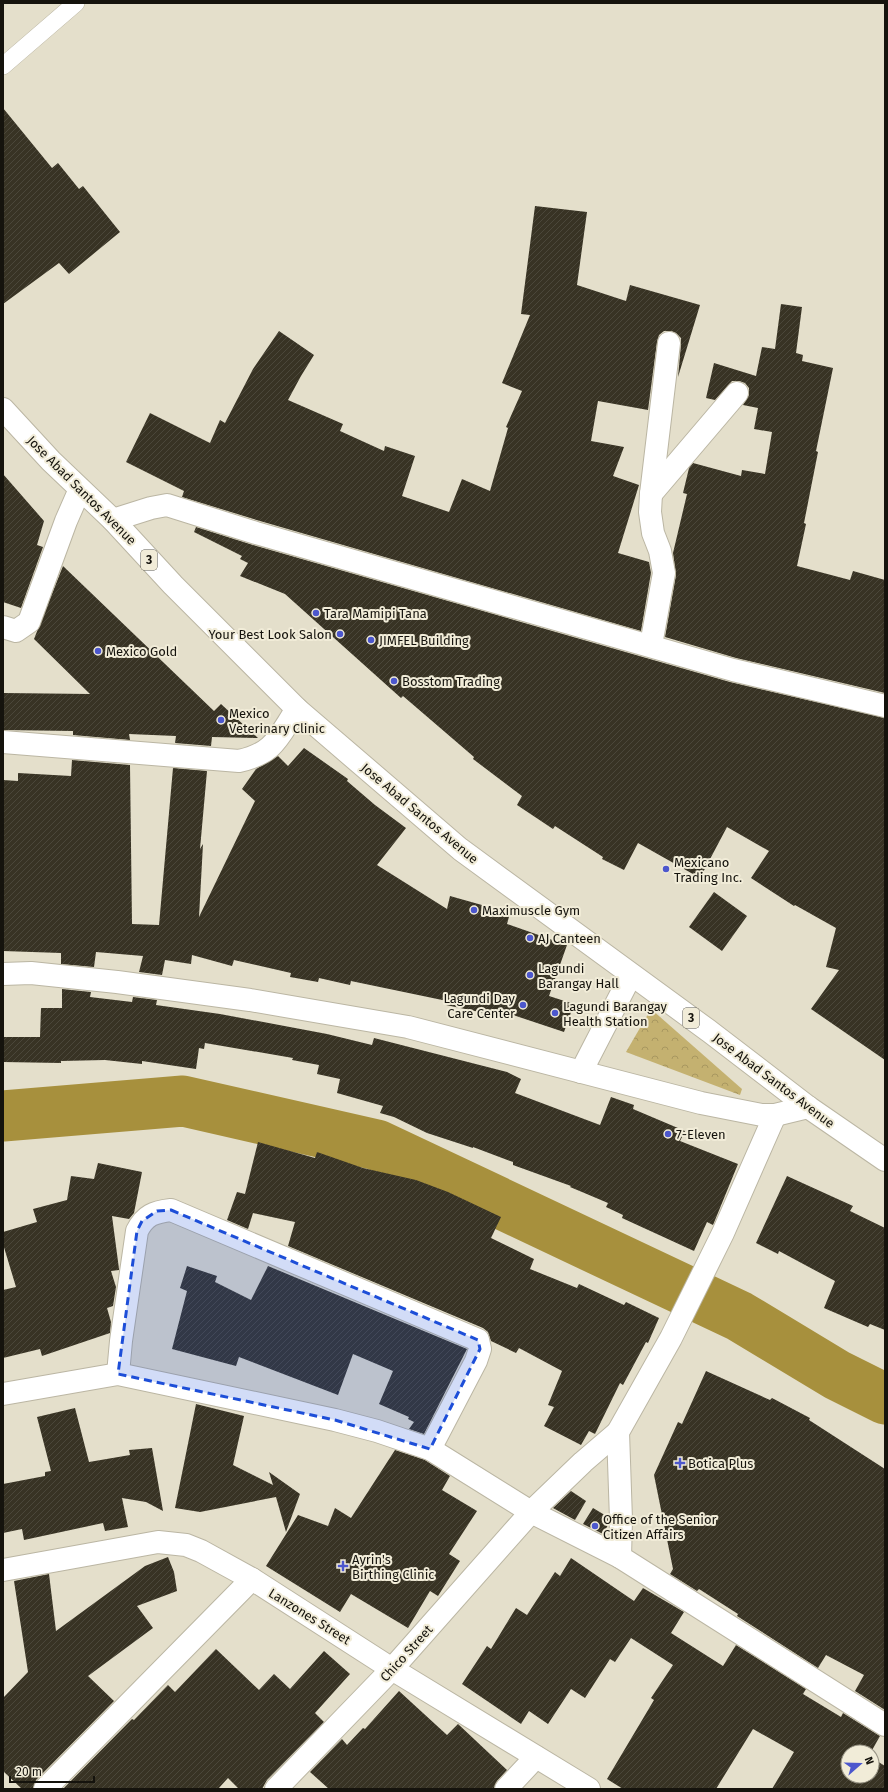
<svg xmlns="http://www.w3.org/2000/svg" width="888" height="1792" viewBox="0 0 888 1792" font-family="'Fira Sans',sans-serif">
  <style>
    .park { fill: url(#park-crowns) }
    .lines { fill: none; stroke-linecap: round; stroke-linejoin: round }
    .river { stroke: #a7903d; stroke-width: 51 }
    .building { fill: url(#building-hatch) }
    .lane-casing { stroke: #bbb6a3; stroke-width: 18 }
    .street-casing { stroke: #bbb6a3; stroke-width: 24 }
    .secondary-casing { stroke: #bbb6a3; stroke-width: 24 }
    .highway-casing { stroke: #bbb6a3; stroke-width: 24 }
    .lane { stroke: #fff; stroke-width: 17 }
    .street { stroke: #fff; stroke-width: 22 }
    .secondary { stroke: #fff; stroke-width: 22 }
    .highway { stroke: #fff; stroke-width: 22 }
    .marked { fill: #1d4ed8; fill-opacity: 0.2; stroke: #1d4ed8; stroke-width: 3; stroke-dasharray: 8 5; stroke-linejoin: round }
    .poi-dot { fill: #4c57cd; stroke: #f1ecd8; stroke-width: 1.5 }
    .labels { text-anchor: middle; stroke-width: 4; stroke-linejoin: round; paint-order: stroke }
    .shield { fill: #f1ecd8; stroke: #57544a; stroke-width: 1 }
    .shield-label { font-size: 12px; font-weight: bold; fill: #15130d }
    .street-label { font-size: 13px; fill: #15130d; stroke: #f1ecd8 }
    .poi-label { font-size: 13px; fill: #15130d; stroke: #f1ecd8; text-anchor: start }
  </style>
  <defs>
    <pattern id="park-crowns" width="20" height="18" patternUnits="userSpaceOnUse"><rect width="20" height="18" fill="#c4b170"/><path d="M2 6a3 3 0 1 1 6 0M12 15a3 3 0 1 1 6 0" fill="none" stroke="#a89760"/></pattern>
    <pattern id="building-hatch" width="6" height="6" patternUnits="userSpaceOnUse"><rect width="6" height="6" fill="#383324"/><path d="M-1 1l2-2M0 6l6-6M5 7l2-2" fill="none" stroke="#4b473a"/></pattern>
  </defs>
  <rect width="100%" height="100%" fill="#e4dfcb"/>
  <path class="park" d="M 651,1009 L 742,1089 L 740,1095 L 626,1052 Z"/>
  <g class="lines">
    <path class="river" d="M 3,1116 L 183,1101 L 377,1145 L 739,1316 L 837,1375 L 885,1399"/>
  </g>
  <g class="building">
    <path d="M 3,108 L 52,168 L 58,163 L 79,189 L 83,186 L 120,232 L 69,274 L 59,263 L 3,304 Z"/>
    <path d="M 535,206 L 587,212 L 577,285 L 626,301 L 630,285 L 700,305 L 678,377 L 681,344 L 681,338 L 676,333 L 671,331 L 664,331 L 659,335 L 657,342 L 648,410 L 598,401 L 591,441 L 624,447 L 613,476 L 639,485 L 618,553 L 649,562 L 651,573 L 641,631 L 260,521 L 182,497 L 184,491 L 126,462 L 150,413 L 210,443 L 220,420 L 225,423 L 253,369 L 279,331 L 314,355 L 301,376 L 288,400 L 343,424 L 340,431 L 384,451 L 385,446 L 415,456 L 402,496 L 449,512 L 462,479 L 490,491 L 508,428 L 506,427 L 522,391 L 502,383 L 530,315 L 521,314 Z"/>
    <path d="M 781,304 L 802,307 L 796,353 L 803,355 L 802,361 L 833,368 L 816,451 L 818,452 L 804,523 L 806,524 L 797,566 L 850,580 L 853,571 L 885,580 L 885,693 L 736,658 L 665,637 L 676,575 L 673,553 L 687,494 L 683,493 L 689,468 L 693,463 L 741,476 L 742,470 L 765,474 L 772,432 L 754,429 L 758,408 L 743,405 L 749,395 L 749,388 L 745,383 L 739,381 L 732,381 L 715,400 L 706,398 L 714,363 L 756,376 L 762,347 L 775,349 Z"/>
    <path d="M 3,474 L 44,521 L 37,545 L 43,547 L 21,608 L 3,602 Z"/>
    <path d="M 196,527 L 253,545 L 730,682 L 885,718 L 885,1060 L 811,1009 L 839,970 L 826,967 L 836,928 L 795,905 L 794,906 L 751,878 L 769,851 L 727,827 L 700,878 L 638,843 L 624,870 L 602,859 L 603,857 L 555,826 L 553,829 L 517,805 L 522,796 L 473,759 L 474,757 L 403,696 L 401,698 L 285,594 L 240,576 L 248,563 L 240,559 L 242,556 L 194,532 Z"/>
    <path d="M 63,566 L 214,711 L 221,704 L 258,738 L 212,737 L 211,746 L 175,743 L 176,736 L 129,734 L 130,740 L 73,735 L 73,731 L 3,730 L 3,693 L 90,694 L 34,639 Z"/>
    <path d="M 304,748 L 348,779 L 347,781 L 375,805 L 406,828 L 377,865 L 447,909 L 450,896 L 489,907 L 510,913 L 507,924 L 567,945 L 549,996 L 574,1004 L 564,1032 L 495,1009 L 494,1015 L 446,1005 L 447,1001 L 351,981 L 350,985 L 319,978 L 318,982 L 290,977 L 291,973 L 234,960 L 232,966 L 192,955 L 191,964 L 165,960 L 162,975 L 139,972 L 143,956 L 96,952 L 94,967 L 61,964 L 61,953 L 3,951 L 3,780 L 18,781 L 18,773 L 71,776 L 72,760 L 130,765 L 132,924 L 159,925 L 173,768 L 207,771 L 200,849 L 203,844 L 199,917 L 255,801 L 242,789 L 256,769 L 278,756 L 288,766 Z"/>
    <path d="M 714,892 L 747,916 L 722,951 L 689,927 Z"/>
    <path d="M 62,989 L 91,992 L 90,997 L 132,1002 L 133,997 L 157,1000 L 156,1005 L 220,1014 L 327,1034 L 372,1045 L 374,1038 L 507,1072 L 521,1079 L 515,1093 L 600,1125 L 611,1097 L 634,1105 L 633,1109 L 685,1131 L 680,1141 L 738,1164 L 713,1225 L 707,1222 L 694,1251 L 622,1218 L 623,1215 L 606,1207 L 608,1203 L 582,1192 L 570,1187 L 571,1186 L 513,1165 L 513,1162 L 473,1147 L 473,1148 L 427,1133 L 394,1117 L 380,1113 L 383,1106 L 337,1093 L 340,1079 L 317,1074 L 319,1065 L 292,1060 L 293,1058 L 205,1043 L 204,1049 L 199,1048 L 196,1069 L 142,1061 L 142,1064 L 105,1060 L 61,1061 L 61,1063 L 3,1062 L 3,1037 L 40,1037 L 41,1008 L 62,1008 Z"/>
    <path d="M 258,1142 L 315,1158 L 317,1152 L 363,1168 L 416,1180 L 448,1192 L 501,1217 L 491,1238 L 534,1259 L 530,1269 L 577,1288 L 579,1284 L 624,1305 L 626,1302 L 659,1318 L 648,1343 L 646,1342 L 623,1385 L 620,1383 L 595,1434 L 589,1431 L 581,1445 L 544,1426 L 554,1407 L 548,1405 L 562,1371 L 519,1348 L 516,1353 L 491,1341 L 488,1332 L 483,1328 L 288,1246 L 295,1222 L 253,1213 L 248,1229 L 227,1220 L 237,1192 L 245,1194 Z"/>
    <path d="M 98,1163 L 142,1172 L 134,1213 L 129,1219 L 112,1216 L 119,1269 L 119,1270 L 111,1271 L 116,1287 L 113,1306 L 107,1308 L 111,1322 L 110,1333 L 42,1356 L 40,1349 L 3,1358 L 3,1290 L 16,1287 L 3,1244 L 3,1232 L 37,1222 L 33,1209 L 67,1200 L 71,1176 L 94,1179 Z"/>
    <path d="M 787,1176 L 853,1206 L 850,1211 L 885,1228 L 885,1330 L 870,1324 L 868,1327 L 824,1308 L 835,1281 L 779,1251 L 778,1254 L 756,1243 Z"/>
    <path d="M 187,1266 L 217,1276 L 215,1282 L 251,1300 L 268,1266 L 467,1349 L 424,1434 L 409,1429 L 414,1422 L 408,1419 L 409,1417 L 379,1404 L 393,1371 L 353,1354 L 338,1395 L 239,1357 L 236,1366 L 172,1349 L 187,1291 L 180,1288 Z"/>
    <path d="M 706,1371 L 770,1400 L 772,1398 L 810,1418 L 809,1420 L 885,1469 L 885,1710 L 855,1691 L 864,1675 L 826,1655 L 818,1668 L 737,1616 L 738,1614 L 699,1589 L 697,1591 L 670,1574 L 673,1569 L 654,1475 L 678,1422 L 682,1424 Z"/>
    <path d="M 196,1404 L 244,1416 L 233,1465 L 273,1485 L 269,1472 L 300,1494 L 286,1532 L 276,1497 L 200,1512 L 175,1508 Z"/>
    <path d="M 75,1408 L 89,1462 L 130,1455 L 129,1450 L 152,1448 L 163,1511 L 146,1502 L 122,1498 L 128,1527 L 105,1531 L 103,1523 L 24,1540 L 22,1529 L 3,1533 L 3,1484 L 45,1476 L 45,1472 L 51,1471 L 37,1417 Z"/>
    <path d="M 395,1450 L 425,1460 L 450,1476 L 442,1490 L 477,1511 L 449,1554 L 460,1561 L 438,1596 L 430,1591 L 408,1628 L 351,1594 L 340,1612 L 266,1566 L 298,1515 L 328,1526 L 335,1508 L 351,1518 Z"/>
    <path d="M 571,1491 L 586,1501 L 575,1520 L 553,1508 Z"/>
    <path d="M 593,1508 L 608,1517 L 608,1525 L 603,1534 L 583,1524 Z"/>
    <path d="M 168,1557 L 174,1572 L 177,1591 L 137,1606 L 153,1628 L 88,1676 L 114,1701 L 36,1780 L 33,1789 L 22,1789 L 3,1771 L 3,1698 L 28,1672 L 14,1581 L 49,1574 L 56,1631 L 145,1566 Z"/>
    <path d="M 571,1558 L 634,1601 L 643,1588 L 684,1612 L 671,1633 L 723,1666 L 736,1645 L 806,1689 L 803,1694 L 841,1717 L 843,1713 L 880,1736 L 871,1752 L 848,1752 L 848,1776 L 872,1776 L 872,1758 L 885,1766 L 885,1789 L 772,1789 L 794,1752 L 753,1729 L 716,1789 L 623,1789 L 607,1779 L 654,1700 L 651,1698 L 673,1665 L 631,1638 L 615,1662 L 610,1659 L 585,1698 L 571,1689 L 548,1724 L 529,1711 L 521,1724 L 462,1684 L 487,1646 L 491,1649 L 516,1608 L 527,1615 L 555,1572 L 560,1576 Z"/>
    <path d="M 216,1649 L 259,1690 L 274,1674 L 290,1689 L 324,1651 L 350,1674 L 315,1713 L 324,1722 L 267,1780 L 262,1789 L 239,1789 L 228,1778 L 218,1789 L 63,1789 L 132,1719 L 134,1720 L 168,1685 L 175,1692 Z"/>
    <path d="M 399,1691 L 447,1735 L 458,1724 L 507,1770 L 497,1781 L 494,1789 L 329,1789 L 310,1772 L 342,1739 L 347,1745 L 363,1728 L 365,1729 Z"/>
  </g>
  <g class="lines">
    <defs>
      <path id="lane" d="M 3,66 L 76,3"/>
      <g id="street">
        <path d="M 651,494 L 737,393"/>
        <path d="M 113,520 L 151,508 L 167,505 L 256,533 L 733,670 L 885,706"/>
        <path d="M 3,627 L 16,631 L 29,622 L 66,521 L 80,489"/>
        <path d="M 651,645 L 664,573 L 660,551 L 653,533 L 650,512 L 651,494 L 669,343"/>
        <path d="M 3,742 L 239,761 C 275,753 278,737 297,709"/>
        <path d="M 118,1374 L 121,1341 L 137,1231 C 145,1215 154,1212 171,1210 L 478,1340 L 480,1349 L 476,1361 L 430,1449"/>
        <path d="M 3,1394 L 118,1374 L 335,1420 L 377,1431 L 430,1449 L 531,1512 L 620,1557"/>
        <path d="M 3,1570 L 158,1542 L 186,1545 L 201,1551 L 252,1579 L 392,1669 L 589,1789"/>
        <path d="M 45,1789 L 252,1579"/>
        <path d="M 276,1789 L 392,1669 L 531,1512 L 583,1462 L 618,1432"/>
        <path d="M 506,1789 L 536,1757"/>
      </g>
      <g id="secondary">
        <path d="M 3,974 L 31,973 L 117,982 L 250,1000 L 408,1027 L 701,1103 L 762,1115 L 775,1115 L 808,1107"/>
        <path d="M 775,1115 L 723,1233 L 671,1338 L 618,1432 L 621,1520 L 620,1557 L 885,1725"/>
      </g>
      <g id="highway">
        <path d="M 3,409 L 51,461 L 113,520 L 173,585 L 297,709 L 460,849 L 709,1031 L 808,1107 L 885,1160"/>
        <path d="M 581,1072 L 631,975"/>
      </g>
    </defs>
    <use href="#lane" class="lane-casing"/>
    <use href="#street" class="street-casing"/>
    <use href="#secondary" class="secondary-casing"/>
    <use href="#highway" class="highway-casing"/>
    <use href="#lane" class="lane"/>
    <use href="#street" class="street"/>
    <use href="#secondary" class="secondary"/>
    <use href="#highway" class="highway"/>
  </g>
  <path class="marked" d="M 171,1210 L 478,1340 L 480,1349 L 430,1449 L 335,1420 L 118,1374 L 137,1231 L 142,1221 L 157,1211 Z"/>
  <g class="poi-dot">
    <circle cx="316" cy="613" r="4"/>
    <circle cx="340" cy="634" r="4"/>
    <circle cx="371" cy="640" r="4"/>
    <circle cx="98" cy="651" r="4"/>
    <circle cx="394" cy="681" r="4"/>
    <circle cx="221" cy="720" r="4"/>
    <circle cx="666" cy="869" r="4"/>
    <circle cx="474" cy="910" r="4"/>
    <circle cx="530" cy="938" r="4"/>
    <circle cx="530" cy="975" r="4"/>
    <circle cx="523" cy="1005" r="4"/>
    <circle cx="555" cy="1013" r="4"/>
    <circle cx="668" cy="1134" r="4"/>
    <path d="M678 1457h4v4h4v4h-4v4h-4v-4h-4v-4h4z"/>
    <circle cx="595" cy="1526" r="4"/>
    <path d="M341 1560h4v4h4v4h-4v4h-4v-4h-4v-4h4z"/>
  </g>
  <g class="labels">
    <g class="shield">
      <rect x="141" y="550" width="16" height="20" rx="3"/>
      <rect x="683" y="1008" width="16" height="20" rx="3"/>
    </g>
    <g class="shield-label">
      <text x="149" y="564">3</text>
      <text x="691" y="1022">3</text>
    </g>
    <g class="street-label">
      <text transform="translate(82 490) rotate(45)" y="5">Jose Abad Santos Avenue</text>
      <text transform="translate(420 813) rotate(40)" y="5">Jose Abad Santos Avenue</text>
      <text transform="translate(774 1080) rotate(37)" y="5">Jose Abad Santos Avenue</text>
      <text transform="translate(310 1616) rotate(32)" y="5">Lanzones Street</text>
      <text transform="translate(406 1653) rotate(-48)" y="5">Chico Street</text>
    </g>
    <g class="poi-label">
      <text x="324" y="618">Tara Mamipi Tana</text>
      <text x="332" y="639" text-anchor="end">Your Best Look Salon</text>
      <text x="379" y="645">JIMFEL Building</text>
      <text x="106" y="656">Mexico Gold</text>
      <text x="402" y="686">Bosstom Trading</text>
      <text x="229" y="718">Mexico<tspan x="229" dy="15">Veterinary Clinic</tspan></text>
      <text x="674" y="867">Mexicano<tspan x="674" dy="15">Trading Inc.</tspan></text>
      <text x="482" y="915">Maximuscle Gym</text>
      <text x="538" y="943">AJ Canteen</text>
      <text x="538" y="973">Lagundi<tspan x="538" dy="15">Barangay Hall</tspan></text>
      <text x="515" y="1003" text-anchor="end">Lagundi Day<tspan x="515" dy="15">Care Center</tspan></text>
      <text x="563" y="1011">Lagundi Barangay<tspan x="563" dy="15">Health Station</tspan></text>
      <text x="676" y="1139">7-Eleven</text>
      <text x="688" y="1468">Botica Plus</text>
      <text x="603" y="1524">Office of the Senior<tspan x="603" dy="15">Citizen Affairs</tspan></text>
      <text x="352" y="1564">Ayrin's<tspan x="352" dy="15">Birthing Clinic</tspan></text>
    </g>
  </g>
  <rect width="888" height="1792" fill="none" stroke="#15130d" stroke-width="8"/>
  <g transform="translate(860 1764) rotate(70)"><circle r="19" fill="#f1ecd8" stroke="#999587"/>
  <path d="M0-3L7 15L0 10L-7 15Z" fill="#4c57cd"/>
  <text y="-6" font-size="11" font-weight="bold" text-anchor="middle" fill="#15130d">N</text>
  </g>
  <path d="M10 1776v6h84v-6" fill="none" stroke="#15130d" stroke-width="2"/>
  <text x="16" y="1776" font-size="12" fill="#15130d" stroke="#f1ecd8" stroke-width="3" paint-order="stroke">20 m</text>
</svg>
